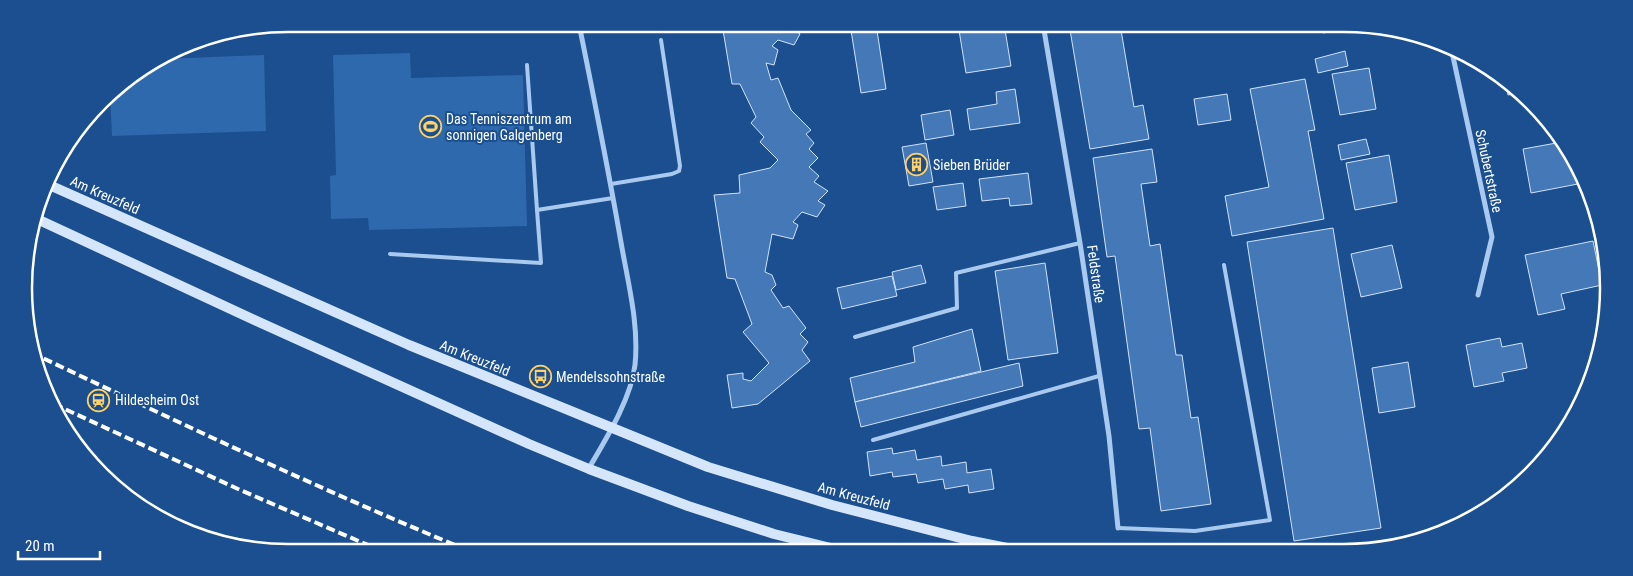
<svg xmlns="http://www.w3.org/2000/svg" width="1633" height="576" viewBox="0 0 1633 576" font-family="'Roboto Condensed',sans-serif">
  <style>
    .green { fill: #2e69ad }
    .building { fill: #4478b7; stroke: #cfe3fa }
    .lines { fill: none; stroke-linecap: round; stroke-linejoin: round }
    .service { stroke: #a9c9ee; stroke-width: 4 }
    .minor { stroke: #a9c9ee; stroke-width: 5 }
    .secondary { stroke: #d6e6fa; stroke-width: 10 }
    .rail { stroke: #fff; stroke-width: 4; stroke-dasharray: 9 4; stroke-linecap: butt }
    .labels { text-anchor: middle; stroke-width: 4; stroke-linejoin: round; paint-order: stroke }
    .poi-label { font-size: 14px; fill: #fff; stroke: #1b4f8f; text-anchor: start }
    .street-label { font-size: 14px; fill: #fff; stroke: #1b4f8f }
    .rim { fill: none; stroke: #fff; stroke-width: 2.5 }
  </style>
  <rect width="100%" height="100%" fill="#1b4f8f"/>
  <g class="green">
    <path d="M 410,53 L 411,78 L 523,75 L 527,226 L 369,230 L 368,218 L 331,219 L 330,176 L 336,175 L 333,55 Z"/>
    <path d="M 264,55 L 266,131 L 112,136 L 110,94 L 114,90 L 163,59 Z"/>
  </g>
  <g class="building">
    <path d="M 722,24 L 800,24 L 793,29 L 800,34 L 794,45 L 778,40 L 772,46 L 778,50 L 774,65 L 766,63 L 771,80 L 778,78 L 791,110 L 811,130 L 806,134 L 814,143 L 809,149 L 818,158 L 809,167 L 819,176 L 814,182 L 828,191 L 818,201 L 825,205 L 817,217 L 802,212 L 793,222 L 798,225 L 793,239 L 772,234 L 765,272 L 772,275 L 776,285 L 771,290 L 783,308 L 789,306 L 806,328 L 800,334 L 808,342 L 802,350 L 810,361 L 758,404 L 732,408 L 727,375 L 743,373 L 743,379 L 751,381 L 769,363 L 743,332 L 752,324 L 735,279 L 727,278 L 714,195 L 740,193 L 739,175 L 770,168 L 778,160 L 760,142 L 764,137 L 751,123 L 756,117 L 740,84 L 732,84 Z"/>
    <path d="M 850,24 L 876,24 L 886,89 L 861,93 Z"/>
    <path d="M 958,24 L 1004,24 L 1011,66 L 966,73 Z"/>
    <path d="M 1069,24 L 1120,24 L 1134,107 L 1143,105 L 1149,139 L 1090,149 Z"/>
    <path d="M 1322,24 L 1345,24 L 1361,26 L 1323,33 Z"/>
    <path d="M 1345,51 L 1348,66 L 1318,73 L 1315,59 Z"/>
    <path d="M 1369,68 L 1376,109 L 1340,115 L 1332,74 Z"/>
    <path d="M 1505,78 L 1506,78 L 1519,93 L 1508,95 Z"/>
    <path d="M 1305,79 L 1315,130 L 1308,131 L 1324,219 L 1232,236 L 1225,196 L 1269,187 L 1250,89 Z"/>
    <path d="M 1015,89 L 1020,123 L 970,130 L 967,109 L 997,104 L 996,92 Z"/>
    <path d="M 1227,94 L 1231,120 L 1198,125 L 1194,99 Z"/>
    <path d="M 950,110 L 954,135 L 925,140 L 921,115 Z"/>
    <path d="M 1366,139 L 1370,154 L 1341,160 L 1338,145 Z"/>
    <path d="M 1562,142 L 1574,156 L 1583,183 L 1531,193 L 1523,149 Z"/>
    <path d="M 926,143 L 933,182 L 909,186 L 902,147 Z"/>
    <path d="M 1152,149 L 1157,182 L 1141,184 L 1150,246 L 1160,244 L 1176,355 L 1182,355 L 1191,418 L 1198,417 L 1211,504 L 1161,511 L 1150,428 L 1139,429 L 1115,256 L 1107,257 L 1093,158 Z"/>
    <path d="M 1389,155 L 1397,202 L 1355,210 L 1346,163 Z"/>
    <path d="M 1028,173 L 1032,204 L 1010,206 L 1009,198 L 982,201 L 979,179 Z"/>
    <path d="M 963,183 L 966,206 L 937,210 L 933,187 Z"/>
    <path d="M 1333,228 L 1381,528 L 1294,541 L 1247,242 Z"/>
    <path d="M 1593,241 L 1602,285 L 1561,294 L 1565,309 L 1538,315 L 1525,255 Z"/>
    <path d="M 1392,245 L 1402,288 L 1361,297 L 1351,254 Z"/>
    <path d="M 1045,263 L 1058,353 L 1008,360 L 995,271 Z"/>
    <path d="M 921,265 L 926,283 L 896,290 L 892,272 Z"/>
    <path d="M 892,276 L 897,296 L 842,309 L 837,288 Z"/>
    <path d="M 972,329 L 981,371 L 855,402 L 850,378 L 915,362 L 913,347 Z"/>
    <path d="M 1500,338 L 1502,347 L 1522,343 L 1527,368 L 1502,373 L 1504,381 L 1474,387 L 1466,345 Z"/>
    <path d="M 1408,362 L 1415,407 L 1379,413 L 1372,368 Z"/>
    <path d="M 1019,363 L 1023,386 L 861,427 L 855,402 Z"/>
    <path d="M 892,448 L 893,454 L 915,450 L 917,460 L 941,456 L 942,466 L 966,462 L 967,473 L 991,469 L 994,489 L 969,493 L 968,485 L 945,489 L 943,479 L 918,483 L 916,474 L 893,477 L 892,472 L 870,476 L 867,452 Z"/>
  </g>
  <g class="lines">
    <g class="service">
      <path d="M 527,65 L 537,210"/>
      <path d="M 611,184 L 672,174 L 679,171 L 680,166 L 661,40"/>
      <path d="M 390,254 L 541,263 L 537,210 L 613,198"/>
      <path d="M 855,337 L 957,308 L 956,273 L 1080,243"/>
      <path d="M 873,440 L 1099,376"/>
      <path d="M 1118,528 L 1195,531 L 1270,520 L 1224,265"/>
    </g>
    <g class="minor">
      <path d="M 579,24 C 594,98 609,173 622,248 C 629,287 639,326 635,365 C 631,399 606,439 589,468"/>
      <path d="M 1043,24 L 1080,243 L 1109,436 L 1118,528"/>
      <path d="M 1452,52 L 1492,237 L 1478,295"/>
    </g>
    <g class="secondary">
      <path d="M 47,184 L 409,345 L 708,467 L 832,505 L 972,541 L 1022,551"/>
      <path d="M 37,219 L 261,323 L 529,444 L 589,469 L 688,506 L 774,534 L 843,551"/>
    </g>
    <g class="rail">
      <path d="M 32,353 C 178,422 323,491 472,552"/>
      <path d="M 54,404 L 238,489 L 384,552"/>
    </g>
  </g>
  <defs>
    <symbol id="stadium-ring" viewBox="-11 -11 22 22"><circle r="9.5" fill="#1b4f8f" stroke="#ffd166" stroke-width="1.5"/><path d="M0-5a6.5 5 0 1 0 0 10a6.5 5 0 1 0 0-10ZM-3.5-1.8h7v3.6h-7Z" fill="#ffd166"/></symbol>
    <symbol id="building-ring" viewBox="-11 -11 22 22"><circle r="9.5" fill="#1b4f8f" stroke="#ffd166" stroke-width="1.5"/><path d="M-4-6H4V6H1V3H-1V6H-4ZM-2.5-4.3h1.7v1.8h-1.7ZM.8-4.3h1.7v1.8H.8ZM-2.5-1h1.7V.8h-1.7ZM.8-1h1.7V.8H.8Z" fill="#ffd166"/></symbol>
    <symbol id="bus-ring" viewBox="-11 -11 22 22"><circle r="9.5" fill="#1b4f8f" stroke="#ffd166" stroke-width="1.5"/><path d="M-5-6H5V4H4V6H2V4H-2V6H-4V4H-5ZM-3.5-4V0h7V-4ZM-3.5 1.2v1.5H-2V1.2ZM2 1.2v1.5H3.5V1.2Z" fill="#ffd166"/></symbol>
    <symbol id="station-ring" viewBox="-11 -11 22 22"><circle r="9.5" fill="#1b4f8f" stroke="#ffd166" stroke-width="1.5"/><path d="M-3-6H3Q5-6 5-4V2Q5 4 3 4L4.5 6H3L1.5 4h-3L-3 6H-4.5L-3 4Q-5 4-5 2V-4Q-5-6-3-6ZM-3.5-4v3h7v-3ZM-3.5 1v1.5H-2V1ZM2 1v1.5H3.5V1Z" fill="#ffd166"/></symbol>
  </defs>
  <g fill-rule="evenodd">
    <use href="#stadium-ring" x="418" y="114" width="25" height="25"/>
    <use href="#building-ring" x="904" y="152" width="25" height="25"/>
    <use href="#bus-ring" x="528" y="364" width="25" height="25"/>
    <use href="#station-ring" x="86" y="388" width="25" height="25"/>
  </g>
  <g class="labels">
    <g class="poi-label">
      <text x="446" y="124">Das Tenniszentrum am<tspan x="446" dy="16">sonnigen Galgenberg</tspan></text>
      <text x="933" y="170">Sieben Brüder</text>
      <text x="556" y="382">Mendelssohnstraße</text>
      <text x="115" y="405">Hildesheim Ost</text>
    </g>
    <g class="street-label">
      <text transform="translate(1489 171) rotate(78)" y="5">Schubertstraße</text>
      <text transform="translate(105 195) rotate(24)" y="5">Am Kreuzfeld</text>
      <text transform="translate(1096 274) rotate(82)" y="5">Feldstraße</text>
      <text transform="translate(475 358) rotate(22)" y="5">Am Kreuzfeld</text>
      <text transform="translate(854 496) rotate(15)" y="5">Am Kreuzfeld</text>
    </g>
  </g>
  <path d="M0 0H1633V576H0ZM288 32H1344A256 256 0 0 1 1600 288V288A256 256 0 0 1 1344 544H288A256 256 0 0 1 32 288V288A256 256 0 0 1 288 32Z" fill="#1b4f8f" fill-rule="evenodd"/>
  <path class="rim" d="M288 32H1344A256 256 0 0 1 1600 288V288A256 256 0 0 1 1344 544H288A256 256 0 0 1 32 288V288A256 256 0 0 1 288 32Z"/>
  <path d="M18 551v8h82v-8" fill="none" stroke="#ffffff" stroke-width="2.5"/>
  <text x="25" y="551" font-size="15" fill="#ffffff" stroke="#1b4f8f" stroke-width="4" paint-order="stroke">20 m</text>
</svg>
